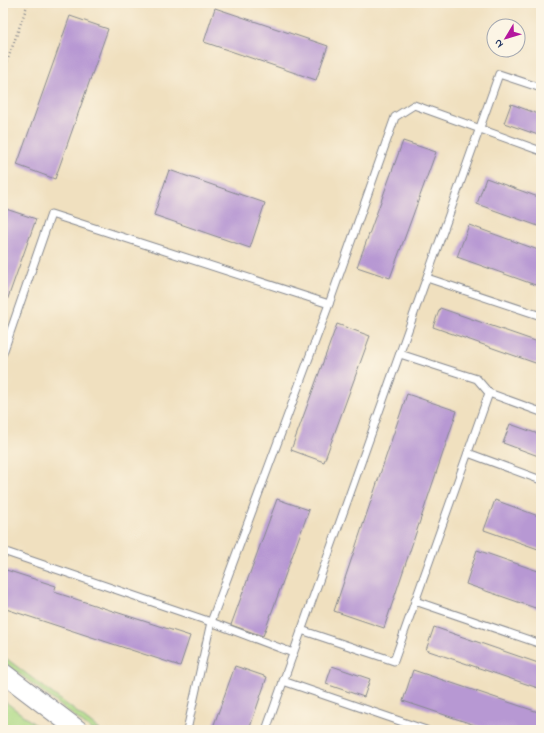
<svg xmlns="http://www.w3.org/2000/svg" width="544" height="733" viewBox="0 0 544 733" font-family="'Indie Flower',sans-serif">
  <style>
    .grass { fill: #aeda86; stroke: #648472 }
    .building { fill: #b798d3 }
    .lines { fill: none; stroke-linecap: round; stroke-linejoin: round }
    .lane-casing { stroke: #86888e; stroke-width: 9 }
    .secondary-casing { stroke: #86888e; stroke-width: 21 }
    .path { stroke: #86888e; stroke-width: 2.5; stroke-dasharray: 1 3; stroke-linecap: butt }
    .lane { stroke: #fff; stroke-width: 7 }
    .secondary { stroke: #fff; stroke-width: 19 }
  </style>
  <rect width="100%" height="100%" fill="#fcf5e5"/>
  <filter id="ink" filterUnits="userSpaceOnUse"><feTurbulence type="fractalNoise" baseFrequency=".025" numOctaves="2"/><feDisplacementMap in="SourceGraphic" scale="8" xChannelSelector="R" yChannelSelector="G"/><feConvolveMatrix kernelMatrix="1 2 1 2 8 2 1 2 1" color-interpolation-filters="sRGB"/></filter>
  <filter id="wash" filterUnits="userSpaceOnUse"><feTurbulence type="fractalNoise" baseFrequency=".012" numOctaves="4" result="noise"/><feDisplacementMap in="SourceGraphic" scale="16" xChannelSelector="R" yChannelSelector="G"/><feGaussianBlur stdDeviation="0.9" result="paint"/><feColorMatrix in="noise" values="0 0 0 0 0 0 0 0 0 0 0 0 0 0 0 0 0 1.4 0 .05"/><feComposite in="paint" operator="in"/></filter>
  <g filter="url(#wash)">
    <rect width="100%" height="100%" fill="#f0e0bf"/>
    <g class="grass">
      <path d="M 3,656 L 100,730 L 92,730 L 3,661 Z"/>
      <path d="M 3,700 L 42,730 L 3,730 Z"/>
    </g>
    <g id="blocks">
      <g class="building">
        <path d="M 215,8 L 328,46 L 316,80 L 204,42 Z"/>
        <path d="M 70,16 L 108,29 L 55,179 L 17,165 Z"/>
        <path d="M 511,104 L 541,115 L 541,136 L 504,123 Z"/>
        <path d="M 403,141 L 436,152 L 390,278 L 357,267 Z"/>
        <path d="M 169,170 L 265,203 L 250,248 L 154,215 Z"/>
        <path d="M 486,178 L 541,198 L 541,227 L 477,204 Z"/>
        <path d="M 3,208 L 36,219 L 3,312 Z"/>
        <path d="M 469,225 L 541,251 L 541,287 L 457,257 Z"/>
        <path d="M 440,308 L 541,343 L 541,365 L 433,327 Z"/>
        <path d="M 337,324 L 370,336 L 324,462 L 291,450 Z"/>
        <path d="M 407,394 L 457,411 L 384,628 L 334,611 Z"/>
        <path d="M 510,424 L 541,435 L 541,457 L 503,443 Z"/>
        <path d="M 277,499 L 309,510 L 263,636 L 231,625 Z"/>
        <path d="M 495,500 L 541,517 L 541,550 L 484,530 Z"/>
        <path d="M 477,550 L 541,572 L 541,610 L 466,584 Z"/>
        <path d="M 3,569 L 56,586 L 54,592 L 190,636 L 180,666 L 3,608 Z"/>
        <path d="M 434,627 L 541,664 L 541,689 L 426,650 Z"/>
        <path d="M 235,666 L 267,677 L 249,730 L 212,730 Z"/>
        <path d="M 332,666 L 370,679 L 364,697 L 326,684 Z"/>
        <path d="M 413,670 L 541,713 L 541,730 L 490,730 L 403,701 Z"/>
      </g>
    </g>
  </g>
  <g filter="url(#ink)">
    <use href="#blocks" fill-opacity="0" stroke="#86888e" stroke-width="1"/>
    <g class="lines">
      <defs>
        <g id="lane">
          <path d="M 427,278 L 541,316"/>
          <path d="M 3,353 L 51,214 L 329,304"/>
          <path d="M 400,354 L 477,379 L 489,393 L 541,412"/>
          <path d="M 468,453 L 541,480"/>
          <path d="M 3,551 L 211,622 L 293,653"/>
          <path d="M 415,601 L 541,644"/>
          <path d="M 301,630 L 394,661 L 489,393"/>
          <path d="M 283,681 L 426,730"/>
          <path d="M 187,730 L 211,622 L 329,304 L 395,117 L 414,105 L 541,151"/>
          <path d="M 266,730 L 499,74 L 541,88"/>
        </g>
        <path id="secondary" d="M 3,673 L 78,730"/>
      </defs>
      <use href="#lane" class="lane-casing"/>
      <use href="#secondary" class="secondary-casing"/>
      <path class="path" d="M 3,73 L 28,3"/>
      <use href="#lane" class="lane"/>
      <use href="#secondary" class="secondary"/>
    </g>
  </g>
  <rect width="544" height="733" fill="none" stroke="#fcf5e5" stroke-width="16"/>
  <g transform="translate(506 38) rotate(232)"><circle r="19" fill="#fcf5e5" stroke="#a2a6af"/>
  <path d="M0-3L7 15L0 10L-7 15Z" fill="#b5179e"/>
  <text y="-6" font-size="11" font-weight="bold" text-anchor="middle" fill="#1b2f5e">N</text>
  </g>
</svg>
